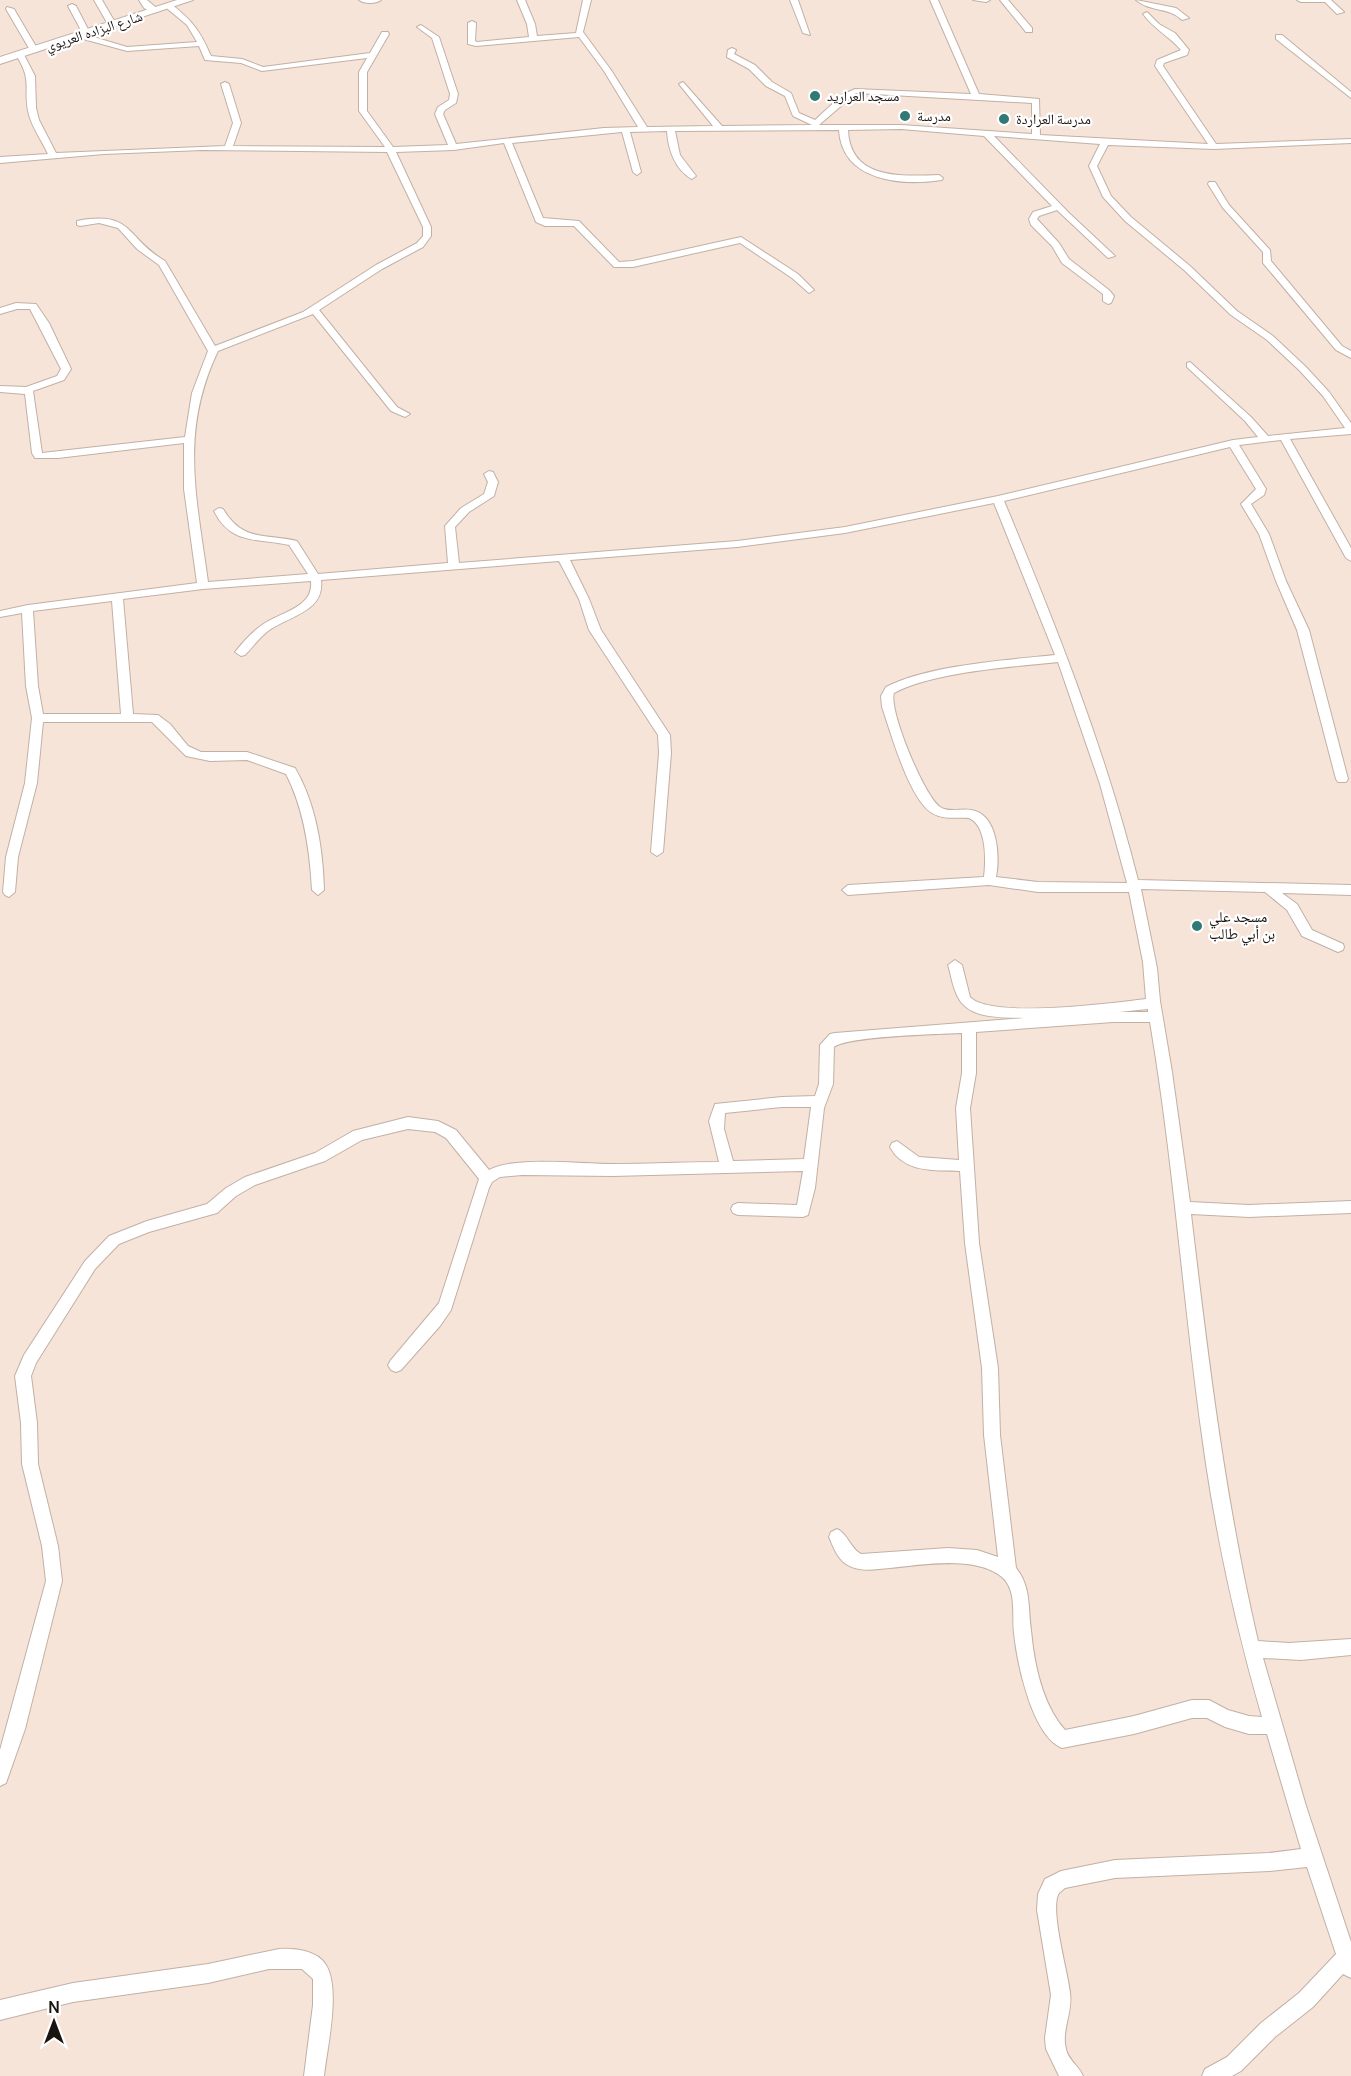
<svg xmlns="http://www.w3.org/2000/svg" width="1351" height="2076" viewBox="0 0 1351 2076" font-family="Manrope,'Noto Naskh Arabic',sans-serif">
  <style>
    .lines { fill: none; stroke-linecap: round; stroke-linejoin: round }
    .street-casing { stroke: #c2b0a5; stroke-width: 2 }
    .secondary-casing { stroke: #c2b0a5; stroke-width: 2 }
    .street { fill: #fff; fill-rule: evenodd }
    .secondary { fill: #fff; fill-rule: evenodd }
    .poi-dot { fill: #307976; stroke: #fff; stroke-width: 2 }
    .labels { text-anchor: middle; stroke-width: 4.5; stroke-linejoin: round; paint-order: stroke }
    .far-street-label { font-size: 14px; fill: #1a1410; stroke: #fff }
    .far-poi-label { font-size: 14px; fill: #1a1410; stroke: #fff; text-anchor: start }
    .poi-label { font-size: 15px; fill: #1a1410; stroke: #fff; text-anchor: start }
  </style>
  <rect width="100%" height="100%" fill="#f7e4d9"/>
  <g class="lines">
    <defs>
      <g id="street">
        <path d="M 94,0 L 102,0 L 116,24 L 115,26 L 109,26 Z"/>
        <path d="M 139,0 L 147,0 L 160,11 L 153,13 L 144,8 Z"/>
        <path d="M 359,0 L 381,0 C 376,4 364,4 359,0 Z"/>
        <path d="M 517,0 L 525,0 L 535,24 L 537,36 L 576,33 L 583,0 L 591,0 L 583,32 L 611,70 L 647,127 L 713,126 L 679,84 L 683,82 L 722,126 L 812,125 L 793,116 L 785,96 L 766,86 L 749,69 L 727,57 L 728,50 L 732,48 L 736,50 L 734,54 L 755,65 L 772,82 L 791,93 L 799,113 L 815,120 L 842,95 L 855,89 L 971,94 L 930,0 L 938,0 L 979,94 L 1039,99 L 1040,135 L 1208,144 L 1155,66 L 1157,60 L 1181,50 C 1169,36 1154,29 1143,14 L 1147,12 L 1159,24 L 1175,33 L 1189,50 L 1187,55 L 1164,63 L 1163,66 L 1216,144 L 1351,139 L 1351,143 L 1214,149 L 1108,145 L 1097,166 L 1111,196 L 1131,217 L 1190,266 L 1237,311 L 1273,336 L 1306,367 L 1329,392 L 1351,423 L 1351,434 L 1290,439 L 1351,548 L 1351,561 L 1346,558 L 1281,440 L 1239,445 L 1266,489 L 1264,495 L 1251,504 L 1269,534 L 1286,581 L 1309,630 L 1348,779 L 1346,782 L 1338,782 L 1336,779 L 1297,630 L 1276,581 L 1259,534 L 1241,504 L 1256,489 L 1230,447 L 1004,501 C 1056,625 1105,749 1138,880 L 1351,885 L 1351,895 L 1282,893 L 1297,904 L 1312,930 L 1343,944 L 1344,947 L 1343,950 L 1338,952 L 1302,936 L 1287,910 L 1265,892 L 1141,889 L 1157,968 L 1160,1001 L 1172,1072 L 1190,1202 L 1249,1205 L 1351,1201 L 1351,1213 L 1249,1217 L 1191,1214 C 1208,1358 1225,1500 1258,1641 L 1289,1643 L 1351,1639 L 1351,1655 L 1301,1660 L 1263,1658 L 1306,1806 L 1351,1942 L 1351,1978 L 1343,1974 L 1313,2007 L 1275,2037 L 1241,2071 L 1232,2076 L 1202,2076 L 1205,2069 L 1227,2057 L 1261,2023 L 1299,1993 L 1336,1954 L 1307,1867 L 1269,1871 L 1115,1878 L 1065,1888 L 1059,1893 C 1049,1908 1068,1972 1070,1993 C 1073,2012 1061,2031 1066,2049 C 1068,2060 1079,2066 1083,2076 L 1059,2076 L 1046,2049 L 1045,2038 L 1051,1995 L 1037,1910 L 1038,1894 L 1045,1879 L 1061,1871 L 1115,1860 L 1269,1853 L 1301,1849 L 1267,1734 L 1249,1734 L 1225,1727 L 1207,1718 L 1192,1718 L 1134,1734 L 1062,1748 C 1032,1736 1017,1663 1014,1633 C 1012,1615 1017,1590 1002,1577 C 975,1555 922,1565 890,1568 C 875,1569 860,1573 846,1564 C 837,1558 833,1546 829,1537 L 831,1532 L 837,1529 C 848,1534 850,1548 861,1554 L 948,1548 L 977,1550 L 998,1557 L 984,1435 L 982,1368 L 965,1243 L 960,1171 C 934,1170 904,1173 890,1147 L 892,1143 L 897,1141 L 919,1157 L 959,1160 L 956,1108 L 962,1073 L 962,1033 C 940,1034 847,1036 834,1047 L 833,1084 L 824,1108 L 815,1188 L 808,1215 L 803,1217 L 738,1215 L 733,1213 L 731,1209 L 733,1205 L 738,1203 L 797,1205 L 803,1171 L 613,1176 L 522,1175 L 500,1177 L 492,1182 L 489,1188 L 451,1310 L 440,1326 L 401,1370 L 396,1372 L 391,1370 L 388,1365 L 391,1360 L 439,1303 L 479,1179 L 446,1138 L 435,1132 L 408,1129 L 362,1140 L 325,1161 L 255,1185 L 236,1196 L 217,1213 L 149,1232 L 119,1244 L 95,1269 L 36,1363 L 31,1376 L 37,1423 L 38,1464 L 58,1546 L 62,1581 L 25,1729 L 6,1783 L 0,1786 L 0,1750 L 46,1581 L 42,1546 L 22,1464 L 21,1423 L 15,1376 L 24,1355 L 85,1261 L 109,1236 L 147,1221 L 207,1204 L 226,1188 L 245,1177 L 315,1153 L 353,1131 L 408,1117 L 438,1121 L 456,1130 L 489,1170 C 513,1156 583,1164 613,1164 C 648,1164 684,1162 719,1162 L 709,1121 L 715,1104 L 782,1097 L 815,1096 L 819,1084 L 820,1045 L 830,1034 L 835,1033 L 1024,1018 C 1000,1017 966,1020 956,993 C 952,984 951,974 948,965 L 955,960 L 962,965 L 970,997 C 990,1019 1115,1003 1146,999 L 1143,962 L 1129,892 L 1038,892 L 989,885 L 848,895 L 842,890 L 848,885 L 984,877 C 986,860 987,826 969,818 C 957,817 943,820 932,813 C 909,799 891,733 882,707 L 881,696 L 886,687 C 928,665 1007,660 1055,655 L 994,503 L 845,533 L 737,547 L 570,560 L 589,599 L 601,630 L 670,735 L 671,753 L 663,852 L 657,856 L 651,852 L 659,753 L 658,735 L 589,630 L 579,599 L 559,561 L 321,580 C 325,612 288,616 268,631 C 259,638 253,647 245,655 L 241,656 L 235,652 C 243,642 252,632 262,625 C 280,612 314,608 311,581 L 203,589 L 123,599 L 133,714 L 158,715 L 170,724 L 188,746 L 201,752 L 247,752 L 295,768 C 316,804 323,849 324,890 L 318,895 L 312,890 C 310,851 304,809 286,774 L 247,760 L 210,761 L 186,756 L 152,722 L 43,722 L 37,783 L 18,857 L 15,892 L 9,897 L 5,895 L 3,892 L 6,857 L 25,783 L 32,718 L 26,686 L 22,613 L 0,617 L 0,611 L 28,605 L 197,583 L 184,489 L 184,443 L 58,458 L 35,458 L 32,453 L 25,394 L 0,392 L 0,386 L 26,387 L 57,376 L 61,369 L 30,309 L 17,309 L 0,314 L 0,308 L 16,303 L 36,304 L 49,323 L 71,369 L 64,380 L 33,391 L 42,453 L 185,437 L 192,393 L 208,351 L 159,265 L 137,249 L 118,228 L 99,223 L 80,226 L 77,225 L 77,221 C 134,210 125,238 165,261 L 215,346 L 303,312 L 376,265 L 417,243 L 423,236 L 423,227 L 387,152 L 202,150 L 104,154 L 0,163 L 0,157 L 48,154 C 42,141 33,129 29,115 C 22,88 34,83 16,55 L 23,53 L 35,76 L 36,108 L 39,120 L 56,153 L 225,146 L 233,123 L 221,84 L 225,82 L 229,84 L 241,123 L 233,146 L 385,147 L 359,111 L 359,72 L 367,58 L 262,71 L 241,63 L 205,60 L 199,46 L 127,51 L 76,37 L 76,33 L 83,34 L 68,6 L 72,4 L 76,6 L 90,33 L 87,35 L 127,47 L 197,42 L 187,25 L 164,6 L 171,4 C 193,21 200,31 211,56 L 242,59 L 263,67 L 370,53 L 382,32 L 388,32 L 389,34 L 367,72 L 367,111 L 393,147 L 448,145 L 435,114 L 438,107 L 449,100 L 450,94 L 434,44 L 432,38 L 417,27 L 421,25 L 439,37 L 458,94 L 456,103 L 445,110 L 443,114 L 456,144 L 604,128 L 638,127 L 604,71 L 579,37 L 476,46 L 468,44 L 468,23 L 472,21 L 476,23 L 475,41 L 477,42 L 529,37 L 527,24 ZM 856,93 L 1032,103 L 1032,134 L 901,125 L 819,125 ZM 901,129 L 984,136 L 1052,206 L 1033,212 L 1029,219 L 1031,225 L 1052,246 L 1062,263 L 1103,294 L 1103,301 L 1108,304 L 1111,303 L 1114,296 L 1109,290 L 1069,259 L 1059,243 L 1037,219 L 1039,216 L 1057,210 L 1108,258 L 1115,256 L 1069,213 L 994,136 L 1100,144 L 1089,166 L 1103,197 L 1125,221 L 1184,270 L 1231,315 L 1267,340 L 1300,371 L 1323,396 L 1345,428 L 1268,436 L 1251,417 L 1190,362 L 1187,363 L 1187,367 L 1245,421 L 1258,437 L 1233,440 L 998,496 L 845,527 L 737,541 L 459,563 L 455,527 L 469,512 L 494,496 L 498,482 L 493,472 L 489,471 L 484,474 L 488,482 L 484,494 L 461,508 L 445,526 L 448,563 L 318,574 L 297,541 C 263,533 243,542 223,509 L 219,508 L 214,511 C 231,545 257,538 289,545 L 308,574 L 208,582 C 197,499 179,432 218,351 L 313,314 L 391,411 L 405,417 L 410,414 L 397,407 L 319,310 L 382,269 L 423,247 L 431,236 L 431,227 L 396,152 L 454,150 L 504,143 L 536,222 L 545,226 L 574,226 L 614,267 L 633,267 L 740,243 L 792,278 L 809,293 L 814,290 L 798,274 L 741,237 L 633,261 L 619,262 L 579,221 L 543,218 L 512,143 L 622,132 L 633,172 L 637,175 L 641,172 L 630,132 L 667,131 C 668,149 675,170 692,179 L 696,176 L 680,155 L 675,131 L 839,130 C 842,182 903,186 942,180 L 943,178 L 939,175 C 903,176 850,181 848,130 ZM 112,601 L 121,714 L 43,714 L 38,686 L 33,611 ZM 1058,662 L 1100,784 L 1127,883 L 1038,882 L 996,877 C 1000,856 998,814 971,810 C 961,808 949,813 940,807 C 924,796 888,709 894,693 C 933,672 1012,667 1058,662 ZM 1148,1009 L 1148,1012 L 1119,1012 ZM 1113,1022 L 1150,1022 C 1175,1169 1184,1317 1206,1464 C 1219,1550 1238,1634 1262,1717 L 1249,1716 L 1228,1710 L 1209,1700 L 1192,1700 L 1134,1716 L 1065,1730 C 1042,1704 1034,1663 1031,1630 C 1028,1608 1031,1586 1016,1568 L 1000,1435 L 998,1368 L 979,1243 L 970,1108 L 976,1073 L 976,1032 ZM 782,1107 L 811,1107 L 804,1159 L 733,1161 L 724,1129 L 725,1113 Z"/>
        <path d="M 790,0 L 798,0 L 810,35 L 803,33 Z"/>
        <path d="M 973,0 L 990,0 L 986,2 Z"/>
        <path d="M 1000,0 L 1008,0 L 1032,28 L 1032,32 L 1026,32 Z"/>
        <path d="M 1136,0 L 1176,8 L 1189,18 L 1182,20 C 1169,7 1150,12 1136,0 Z"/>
        <path d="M 1297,0 L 1331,0 L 1344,12 L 1337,14 L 1325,2 L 1301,2 Z"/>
        <path d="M 7,7 L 14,9 L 38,50 L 37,52 L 30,50 L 6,9 Z"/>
        <path d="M 1276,35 L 1282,35 L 1351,92 L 1351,98 L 1276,39 Z"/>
        <path d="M 1209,182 L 1215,182 L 1229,205 L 1270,250 L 1271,261 L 1342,346 L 1351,351 L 1351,358 L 1336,350 L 1263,263 L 1263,252 L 1223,208 L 1208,184 Z"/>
        <path d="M 279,1949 C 294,1948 317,1950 326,1965 C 341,1989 327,2048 324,2076 L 304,2076 L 313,2005 L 313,1979 L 302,1969 L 269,1969 L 208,1983 L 73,2002 L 0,2020 L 0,2000 L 73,1983 L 208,1964 Z"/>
      </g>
      <path id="secondary" d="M 177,0 L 193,0 L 0,64 L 0,57 Z"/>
    </defs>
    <use href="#street" class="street-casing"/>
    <use href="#secondary" class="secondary-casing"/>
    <use href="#street" class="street"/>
    <use href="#secondary" class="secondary"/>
  </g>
  <g class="poi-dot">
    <circle cx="815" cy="96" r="6"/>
    <circle cx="905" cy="116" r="6"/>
    <circle cx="1004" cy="119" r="6"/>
    <circle cx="1197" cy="926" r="6"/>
  </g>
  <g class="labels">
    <g class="far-street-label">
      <text transform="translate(94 31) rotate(-18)" y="5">شارع البزاده العريوي</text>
    </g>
    <g class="far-poi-label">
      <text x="827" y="101">مسجد العراريد</text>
      <text x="917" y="121">مدرسة</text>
      <text x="1016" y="124">مدرسة العراردة</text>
    </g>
    <g class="poi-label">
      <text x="1209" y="922">مسجد علي<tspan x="1209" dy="17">بن أبي طالب</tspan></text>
    </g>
  </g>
  <g transform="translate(54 2022)" stroke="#ffffff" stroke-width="4.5" paint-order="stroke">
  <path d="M0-4.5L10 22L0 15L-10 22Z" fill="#1a1410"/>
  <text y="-9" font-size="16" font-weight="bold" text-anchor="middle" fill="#1a1410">N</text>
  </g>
</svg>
